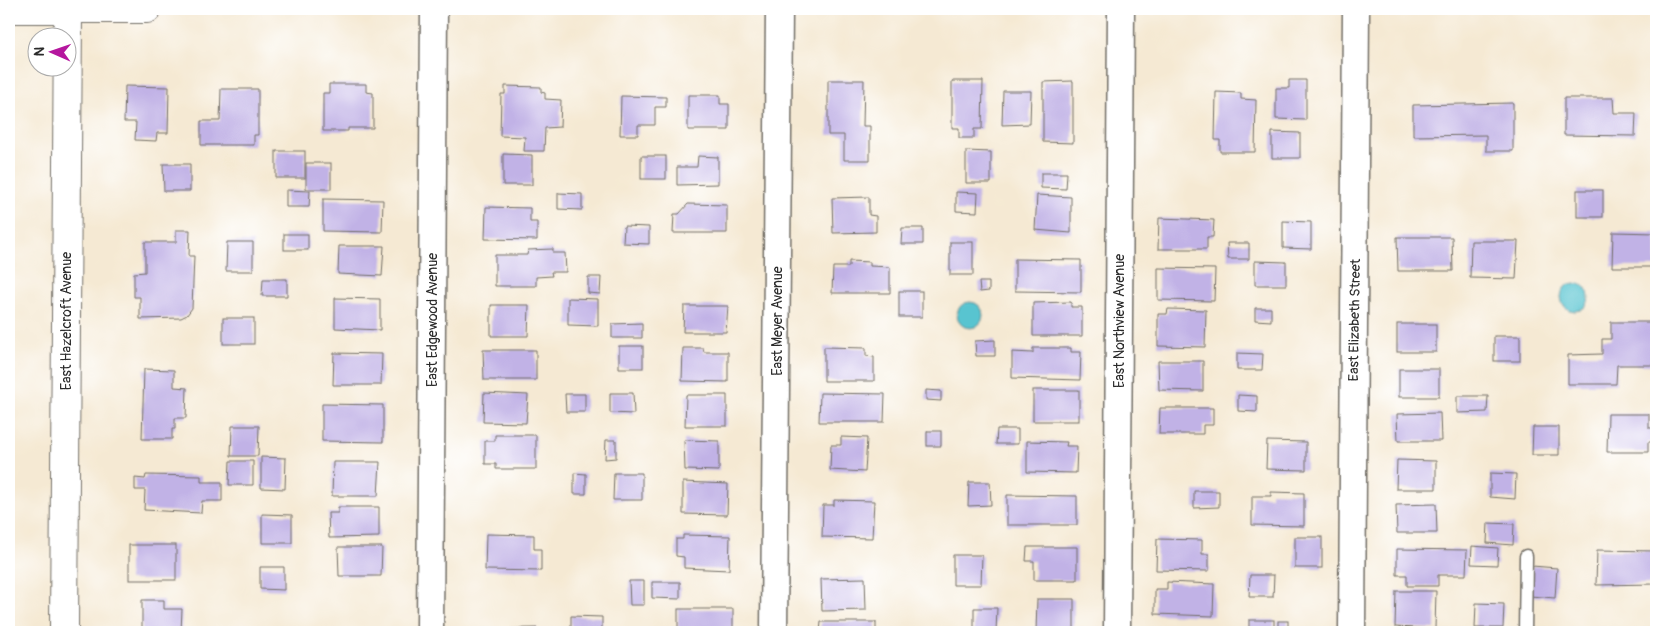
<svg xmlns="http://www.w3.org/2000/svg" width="1665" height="641" viewBox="0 0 1665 641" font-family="Pangolin,sans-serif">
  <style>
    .water { fill: #58c4d0; stroke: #42787e }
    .building { fill: #c1b2e6 }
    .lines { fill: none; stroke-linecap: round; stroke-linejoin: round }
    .service-casing { stroke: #726e66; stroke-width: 15 }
    .minor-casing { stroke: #726e66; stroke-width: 29 }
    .tertiary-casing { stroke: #726e66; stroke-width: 30 }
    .secondary-casing { stroke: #726e66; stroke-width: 30 }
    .service { stroke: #fff; stroke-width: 12 }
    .minor { stroke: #fff; stroke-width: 26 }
    .tertiary { stroke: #fff; stroke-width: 28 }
    .secondary { stroke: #fff; stroke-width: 28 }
    .labels { text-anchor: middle; stroke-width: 4; stroke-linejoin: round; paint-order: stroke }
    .street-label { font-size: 14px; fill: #2b2b2b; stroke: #fff }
  </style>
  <rect width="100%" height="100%" fill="#fff"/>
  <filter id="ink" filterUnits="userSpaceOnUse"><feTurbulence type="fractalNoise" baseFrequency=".02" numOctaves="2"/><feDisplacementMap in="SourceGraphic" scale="10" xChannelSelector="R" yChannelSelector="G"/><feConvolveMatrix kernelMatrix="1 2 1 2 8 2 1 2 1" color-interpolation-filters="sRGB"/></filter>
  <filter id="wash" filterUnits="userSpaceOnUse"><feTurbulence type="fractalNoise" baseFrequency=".0096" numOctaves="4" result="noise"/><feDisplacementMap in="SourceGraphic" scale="20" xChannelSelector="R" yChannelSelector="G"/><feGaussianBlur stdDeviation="1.12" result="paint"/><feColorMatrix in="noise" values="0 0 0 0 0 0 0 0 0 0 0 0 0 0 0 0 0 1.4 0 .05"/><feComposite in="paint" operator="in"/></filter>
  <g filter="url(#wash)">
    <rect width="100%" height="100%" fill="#f5e9d3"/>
    <g class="water">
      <circle cx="1575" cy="297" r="14"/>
      <circle cx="970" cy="315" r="13"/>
    </g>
    <g id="blocks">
      <g class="building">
        <path d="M 828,80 L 864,80 L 863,126 L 870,126 L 870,160 L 844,160 L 844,135 L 828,135 Z"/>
        <path d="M 1289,80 L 1306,80 L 1306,120 L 1276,119 L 1276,88 L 1289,88 Z"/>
        <path d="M 952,81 L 983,81 L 982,129 L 974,129 L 974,138 L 959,138 L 959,128 L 952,128 Z"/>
        <path d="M 1073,81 L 1073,143 L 1043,142 L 1043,82 Z"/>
        <path d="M 329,84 L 366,84 L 366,92 L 373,93 L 373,128 L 348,128 L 348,131 L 323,131 L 323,93 L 329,93 Z"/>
        <path d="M 125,86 L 169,87 L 168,133 L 157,133 L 156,141 L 135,140 L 136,122 L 124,122 Z"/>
        <path d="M 505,86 L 541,87 L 541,92 L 545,93 L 545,99 L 561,100 L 560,127 L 545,128 L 544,151 L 524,151 L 525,137 L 500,136 L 501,94 L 505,94 Z"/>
        <path d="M 221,89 L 258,89 L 258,135 L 254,135 L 254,145 L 201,145 L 201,121 L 220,121 Z"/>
        <path d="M 1003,91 L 1031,91 L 1030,124 L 1002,125 Z"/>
        <path d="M 1216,92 L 1241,93 L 1241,99 L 1256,100 L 1255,152 L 1220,152 L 1220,140 L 1215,140 Z"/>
        <path d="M 688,95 L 720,95 L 720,104 L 729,104 L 729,130 L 688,130 Z"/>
        <path d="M 621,96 L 666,97 L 666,107 L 655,107 L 655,125 L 638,125 L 638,135 L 620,135 Z"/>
        <path d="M 1564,98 L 1613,98 L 1614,113 L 1636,113 L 1635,136 L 1564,135 Z"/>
        <path d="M 1513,103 L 1513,151 L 1486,151 L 1486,135 L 1413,136 L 1413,105 Z"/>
        <path d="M 1272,132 L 1300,133 L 1300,158 L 1272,158 Z"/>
        <rect x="276" y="151" width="29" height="27"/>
        <path d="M 966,151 L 991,152 L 991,183 L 966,183 Z"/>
        <path d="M 503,154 L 532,155 L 532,185 L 503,185 Z"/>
        <rect x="641" y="156" width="25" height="23"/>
        <path d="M 698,156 L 718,157 L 718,184 L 677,185 L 677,167 L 697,167 Z"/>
        <rect x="306" y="163" width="25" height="26"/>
        <path d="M 163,164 L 190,164 L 190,191 L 164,191 Z"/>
        <path d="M 1041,173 L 1067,173 L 1066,189 L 1041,188 Z"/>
        <path d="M 286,190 L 310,191 L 309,207 L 286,207 Z"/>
        <rect x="1577" y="190" width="26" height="27"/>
        <path d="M 956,192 L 978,193 L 977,212 L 956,211 Z"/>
        <path d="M 558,193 L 582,194 L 582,210 L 558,209 Z"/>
        <path d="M 1037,195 L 1071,197 L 1071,233 L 1035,230 Z"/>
        <path d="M 869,197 L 869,215 L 876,216 L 876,232 L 833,233 L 832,198 Z"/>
        <path d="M 323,199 L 383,200 L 382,232 L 323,231 Z"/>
        <path d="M 688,204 L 727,205 L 727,233 L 673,233 L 674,214 L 679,214 Z"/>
        <path d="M 486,207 L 530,208 L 530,222 L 537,222 L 537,240 L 485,239 Z"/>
        <path d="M 1159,218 L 1214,220 L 1213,237 L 1207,237 L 1207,249 L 1158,249 Z"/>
        <path d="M 1283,221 L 1311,222 L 1311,249 L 1283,248 Z"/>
        <path d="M 624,226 L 649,227 L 649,244 L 623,243 Z"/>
        <path d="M 902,228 L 923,228 L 923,244 L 901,244 Z"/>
        <path d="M 176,230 L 190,230 L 189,256 L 194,256 L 192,308 L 187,315 L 181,318 L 140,319 L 140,297 L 134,297 L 134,273 L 145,272 L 145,242 L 176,242 Z"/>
        <path d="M 1613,232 L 1656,233 L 1656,267 L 1612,267 Z"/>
        <rect x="284" y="234" width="24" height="16"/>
        <path d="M 1397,237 L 1452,237 L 1453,271 L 1398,271 Z"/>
        <path d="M 1471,241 L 1518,241 L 1516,279 L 1470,278 Z"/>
        <path d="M 227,242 L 253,242 L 253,271 L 226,271 Z"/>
        <rect x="950" y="242" width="23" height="33"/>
        <path d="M 1227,243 L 1249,243 L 1249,259 L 1228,259 Z"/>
        <path d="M 339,246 L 384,246 L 382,276 L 338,274 Z"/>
        <path d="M 553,249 L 553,253 L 565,253 L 566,272 L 551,272 L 552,276 L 536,277 L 536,286 L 495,286 L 495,255 L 527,255 L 528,250 Z"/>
        <path d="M 1015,259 L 1081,260 L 1081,292 L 1015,291 Z"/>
        <path d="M 849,261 L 870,262 L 870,266 L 890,267 L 890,293 L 832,293 L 833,267 L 849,267 Z"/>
        <path d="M 1255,261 L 1286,262 L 1286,285 L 1255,285 Z"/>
        <path d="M 1158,268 L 1215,269 L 1214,301 L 1158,300 Z"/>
        <path d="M 588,277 L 601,277 L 600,294 L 588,293 Z"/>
        <path d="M 263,279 L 287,279 L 287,296 L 262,296 Z"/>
        <path d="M 979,282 L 989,282 L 989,291 L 980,292 Z"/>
        <rect x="899" y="291" width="23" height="26"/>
        <path d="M 335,298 L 380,299 L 380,330 L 335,328 Z"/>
        <path d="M 568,298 L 598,299 L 598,326 L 568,325 Z"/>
        <path d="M 1071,302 L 1071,307 L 1082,307 L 1082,336 L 1033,336 L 1033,303 Z"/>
        <path d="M 491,305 L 529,305 L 528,336 L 491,336 Z"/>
        <path d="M 684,306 L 728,306 L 726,332 L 683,332 Z"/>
        <path d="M 1255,308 L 1271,308 L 1271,321 L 1255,320 Z"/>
        <path d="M 1168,309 L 1206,310 L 1205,347 L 1158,346 L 1158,314 L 1167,314 Z"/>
        <rect x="223" y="318" width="31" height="26"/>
        <path d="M 1611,322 L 1656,322 L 1656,365 L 1617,365 L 1616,384 L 1568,384 L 1568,355 L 1602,354 L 1602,339 L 1611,339 Z"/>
        <path d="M 642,323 L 642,338 L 612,338 L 612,324 Z"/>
        <rect x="1397" y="324" width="39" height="28"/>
        <rect x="1494" y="336" width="26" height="25"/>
        <path d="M 995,340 L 995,356 L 976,356 L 975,341 Z"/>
        <rect x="619" y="346" width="24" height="22"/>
        <path d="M 824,347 L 866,348 L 866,356 L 874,357 L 874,381 L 824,381 Z"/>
        <path d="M 683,348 L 703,348 L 704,352 L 728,352 L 728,382 L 682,381 Z"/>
        <path d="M 1033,348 L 1071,348 L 1071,352 L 1081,352 L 1080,380 L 1012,378 L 1012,352 L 1033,353 Z"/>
        <path d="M 483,350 L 536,350 L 536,380 L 484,380 Z"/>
        <path d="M 334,353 L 382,354 L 381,385 L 333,385 Z"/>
        <path d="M 1237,353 L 1263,354 L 1262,370 L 1237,370 Z"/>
        <path d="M 1158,361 L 1203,361 L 1203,391 L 1159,390 Z"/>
        <path d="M 144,369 L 174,370 L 174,387 L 187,388 L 186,418 L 175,418 L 175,429 L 172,429 L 172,439 L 142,439 Z"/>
        <rect x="1399" y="369" width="40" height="28"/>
        <path d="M 926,390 L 941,391 L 941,401 L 926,400 Z"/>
        <rect x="1033" y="390" width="46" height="31"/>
        <path d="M 484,393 L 528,395 L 526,423 L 483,422 Z"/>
        <path d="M 610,393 L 633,393 L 634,414 L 610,413 Z"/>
        <path d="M 820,393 L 885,394 L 884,422 L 819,422 Z"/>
        <path d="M 565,394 L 585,394 L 585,412 L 566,412 Z"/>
        <path d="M 686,395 L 727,395 L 727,426 L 685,426 Z"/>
        <path d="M 1238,395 L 1257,396 L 1257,412 L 1238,411 Z"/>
        <path d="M 1457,396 L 1488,396 L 1487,412 L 1457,413 Z"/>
        <path d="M 322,404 L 383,405 L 383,442 L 322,441 Z"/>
        <path d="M 1160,408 L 1213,408 L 1213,425 L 1203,425 L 1203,434 L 1159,434 Z"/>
        <path d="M 1440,413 L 1441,441 L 1398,441 L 1397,414 Z"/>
        <path d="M 1608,414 L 1649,414 L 1649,428 L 1656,428 L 1656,442 L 1648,442 L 1648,452 L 1607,452 Z"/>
        <path d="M 232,426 L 259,426 L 258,456 L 231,456 Z"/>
        <path d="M 1533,427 L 1559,427 L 1559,455 L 1532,455 Z"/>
        <path d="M 997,429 L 1018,429 L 1018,444 L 996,444 Z"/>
        <rect x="927" y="431" width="14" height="15"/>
        <path d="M 495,435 L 536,435 L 536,469 L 496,469 L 496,464 L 485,464 L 485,441 L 495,441 Z"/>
        <path d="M 841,437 L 867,438 L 865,472 L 830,470 L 831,445 L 841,445 Z"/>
        <path d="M 606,440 L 616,440 L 616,458 L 605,459 Z"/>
        <path d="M 684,440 L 719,441 L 719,471 L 685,470 Z"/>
        <path d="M 1027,441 L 1067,442 L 1066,446 L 1077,446 L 1076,473 L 1027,472 Z"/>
        <path d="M 1267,441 L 1306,442 L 1306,470 L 1266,469 Z"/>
        <path d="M 261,457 L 286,458 L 285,489 L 261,488 Z"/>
        <path d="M 1397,460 L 1436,461 L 1436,489 L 1396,489 Z"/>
        <path d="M 230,461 L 253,461 L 253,485 L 229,485 Z"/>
        <path d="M 333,462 L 380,462 L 378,496 L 332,496 Z"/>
        <path d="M 574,473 L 586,474 L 586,494 L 574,494 Z"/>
        <path d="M 614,473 L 642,473 L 642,500 L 613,500 Z"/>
        <path d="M 1490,473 L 1516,474 L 1515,499 L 1490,497 Z"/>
        <path d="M 146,475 L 201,476 L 201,482 L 222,482 L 222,501 L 202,501 L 201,513 L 144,510 L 145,490 L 135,490 L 135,478 L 145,479 Z"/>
        <path d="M 683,482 L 728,484 L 727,515 L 683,514 Z"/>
        <path d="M 969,482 L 990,482 L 991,505 L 968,506 Z"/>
        <path d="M 1194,491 L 1219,491 L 1219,507 L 1194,508 Z"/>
        <path d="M 1271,492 L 1304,493 L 1304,526 L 1252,525 L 1252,496 L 1271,496 Z"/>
        <path d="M 1007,495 L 1077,496 L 1077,525 L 1007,525 Z"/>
        <path d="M 834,500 L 874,501 L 872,538 L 822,537 L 823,505 L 834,505 Z"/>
        <path d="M 1436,504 L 1437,533 L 1397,533 L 1396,505 Z"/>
        <path d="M 338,507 L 379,507 L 379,537 L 329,538 L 328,513 L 338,513 Z"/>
        <path d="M 262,514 L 292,515 L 292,543 L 262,543 Z"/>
        <path d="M 1488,523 L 1514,524 L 1513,545 L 1487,543 Z"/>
        <path d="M 486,534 L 534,535 L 534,549 L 541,549 L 541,571 L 485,570 Z"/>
        <path d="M 683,535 L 730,536 L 729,570 L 684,568 L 684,557 L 676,556 L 676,539 L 683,539 Z"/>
        <rect x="1295" y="537" width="27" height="31"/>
        <path d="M 1157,539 L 1202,540 L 1202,554 L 1209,554 L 1209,571 L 1156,570 Z"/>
        <rect x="129" y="545" width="47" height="35"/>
        <path d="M 1472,546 L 1498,548 L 1497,565 L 1471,564 Z"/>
        <path d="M 338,547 L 382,547 L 381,576 L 339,576 Z"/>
        <path d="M 1027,547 L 1077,547 L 1077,580 L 1034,580 L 1034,561 L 1026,561 Z"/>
        <path d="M 1397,549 L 1467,550 L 1466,575 L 1438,575 L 1438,586 L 1407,586 L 1407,575 L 1397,575 Z"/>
        <path d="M 1597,550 L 1656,551 L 1656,584 L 1596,585 Z"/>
        <path d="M 953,555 L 982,555 L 981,585 L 953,585 Z"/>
        <path d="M 1532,566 L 1557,568 L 1555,598 L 1530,596 Z"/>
        <path d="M 260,567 L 284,567 L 284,590 L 260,589 Z"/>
        <path d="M 1250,575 L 1274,575 L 1273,597 L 1249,597 Z"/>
        <path d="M 865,578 L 866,610 L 822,611 L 821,579 Z"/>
        <path d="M 629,581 L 644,581 L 644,605 L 630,605 Z"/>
        <path d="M 652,582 L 680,582 L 680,599 L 652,598 Z"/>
        <path d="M 1167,582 L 1214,584 L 1213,616 L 1155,614 L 1155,589 L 1167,589 Z"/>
        <path d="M 1396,591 L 1436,591 L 1435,629 L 1395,627 Z"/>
        <path d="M 1037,599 L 1074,599 L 1074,632 L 1036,632 Z"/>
        <path d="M 142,600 L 164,600 L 164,609 L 182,609 L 181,632 L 142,632 Z"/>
        <path d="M 1476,603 L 1504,604 L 1503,628 L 1475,628 Z"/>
        <path d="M 974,608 L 997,608 L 996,632 L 974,632 Z"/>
        <rect x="678" y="609" width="55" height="23"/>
        <path d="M 571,616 L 602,617 L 602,632 L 571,632 Z"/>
        <rect x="1249" y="620" width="25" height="12"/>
        <rect x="1278" y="621" width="10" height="11"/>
        <path d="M 821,622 L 876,622 L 876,632 L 820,632 Z"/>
        <path d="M 537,628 L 539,632 L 483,632 L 483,629 Z"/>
      </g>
    </g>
  </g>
  <g filter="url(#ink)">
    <use href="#blocks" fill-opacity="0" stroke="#726e66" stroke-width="1"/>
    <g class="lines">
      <defs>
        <path id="service" d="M 1525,632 L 1526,556"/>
        <g id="minor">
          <path d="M 430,632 L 434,9"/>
          <path d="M 774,632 L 779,9"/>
          <path d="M 1117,632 L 1121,9"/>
          <path d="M 1352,632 L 1356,9"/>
        </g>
        <path id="tertiary" d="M 64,632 L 68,9"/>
        <path id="secondary" d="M 9,9 L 147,9"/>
      </defs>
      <use href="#service" class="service-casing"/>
      <use href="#minor" class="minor-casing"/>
      <use href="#tertiary" class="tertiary-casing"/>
      <use href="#secondary" class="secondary-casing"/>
      <use href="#service" class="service"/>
      <use href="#minor" class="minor"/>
      <use href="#tertiary" class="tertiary"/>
      <use href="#secondary" class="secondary"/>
    </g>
  </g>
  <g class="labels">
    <g class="street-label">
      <text transform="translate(432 320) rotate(-90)" y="5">East Edgewood Avenue</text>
      <text transform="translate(1354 320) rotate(-89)" y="5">East Elizabeth Street</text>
      <text transform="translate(66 321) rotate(-90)" y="5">East Hazelcroft Avenue</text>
      <text transform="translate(777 321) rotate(-90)" y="5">East Meyer Avenue</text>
      <text transform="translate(1119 321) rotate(-90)" y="5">East Northview Avenue</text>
    </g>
  </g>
  <rect width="1665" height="641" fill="none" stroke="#fff" stroke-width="30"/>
  <g transform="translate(52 52) rotate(272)"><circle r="24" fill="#ffffff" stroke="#aaaaaa"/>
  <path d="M0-4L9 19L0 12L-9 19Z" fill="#b5179e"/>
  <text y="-8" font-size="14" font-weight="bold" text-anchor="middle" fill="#2b2b2b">N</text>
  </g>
</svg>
